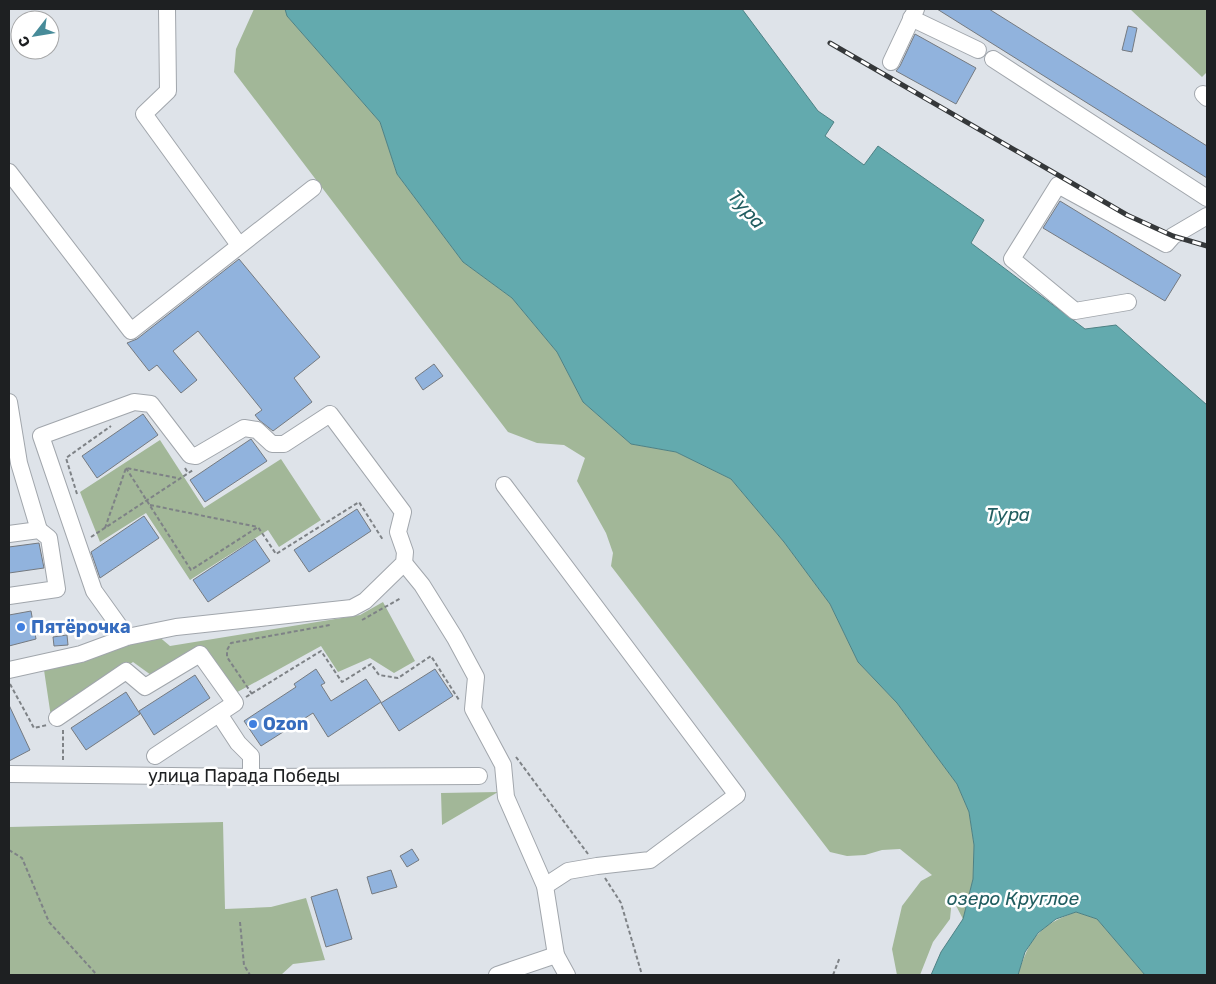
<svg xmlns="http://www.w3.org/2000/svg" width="1216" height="984" viewBox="0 0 1216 984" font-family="Rubik,sans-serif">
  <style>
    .green { fill: #a2b798 }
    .water { fill: #63aaae; stroke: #4e8184 }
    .building { fill: #91b3dd; stroke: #757a80 }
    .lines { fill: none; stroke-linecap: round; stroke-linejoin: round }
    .minor-casing { stroke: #a1a6ac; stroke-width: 18 }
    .path { stroke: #7e8286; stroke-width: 2; stroke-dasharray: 4 2.5; stroke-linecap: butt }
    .minor { stroke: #fff; stroke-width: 16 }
    .rail-casing { stroke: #35383a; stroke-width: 5 }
    .rail { stroke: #fff; stroke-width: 3; stroke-dasharray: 9; stroke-linecap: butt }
    .shop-dot { fill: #3f7fe0; stroke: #fff; stroke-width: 2 }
    .labels { text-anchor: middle; stroke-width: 5; stroke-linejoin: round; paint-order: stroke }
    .shop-label { font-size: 18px; font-weight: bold; fill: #366cbe; stroke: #fff; text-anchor: start }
    .street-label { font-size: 18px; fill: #1e2022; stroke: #fff }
    .water-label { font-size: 19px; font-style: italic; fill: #225e61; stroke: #fff }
  </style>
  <rect width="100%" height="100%" fill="#dee3e9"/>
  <g class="green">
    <path d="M 254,9 L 285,9 L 287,16 L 380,122 L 397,174 L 463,262 L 512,298 L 557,352 L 583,402 L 631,444 L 676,452 L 731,479 L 784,542 L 830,604 L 858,662 L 897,703 L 957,784 L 969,812 L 974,845 L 973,879 L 963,919 L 952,898 L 950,919 L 933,942 L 920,975 L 897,975 L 892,949 L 902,906 L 921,881 L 932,875 L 900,849 L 882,850 L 865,855 L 847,856 L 830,852 L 611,566 L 613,553 L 606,533 L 577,481 L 585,458 L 564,445 L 537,443 L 508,432 L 234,72 L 236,49 Z"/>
    <path d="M 1130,9 L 1206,9 L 1207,72 L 1202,77 Z"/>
    <path d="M 160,440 L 204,508 L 281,459 L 321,520 L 279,547 L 268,530 L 190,580 L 146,513 L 100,542 L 80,492 Z"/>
    <path d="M 383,602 L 415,661 L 394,673 L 370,658 L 338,672 L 321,646 L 232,695 L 201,651 L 151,675 L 133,662 L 51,717 L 44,670 L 157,635 L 170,646 L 360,615 Z"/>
    <path d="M 498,792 L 442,825 L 441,793 Z"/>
    <path d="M 223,822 L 225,909 L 271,907 L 306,898 L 325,960 L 293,964 L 281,975 L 9,975 L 9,827 Z"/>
    <path d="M 1076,912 L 1097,919 L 1145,975 L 1018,975 C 1029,939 1039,925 1076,912 Z"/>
  </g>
  <path class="water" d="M 285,9 L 742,9 L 818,111 L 834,122 L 825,136 L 864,165 L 878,146 L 984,220 L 971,243 L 1085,329 L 1116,325 L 1207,405 L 1207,975 L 1145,975 L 1097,919 L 1076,912 L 1056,919 L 1038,933 L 1025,952 L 1018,975 L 931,975 L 941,952 L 963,919 L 973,879 L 974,845 L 969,812 L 957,784 L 897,703 L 858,662 L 830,604 L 784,542 L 731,479 L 676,452 L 631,444 L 583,402 L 557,352 L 512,298 L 463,262 L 397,174 L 380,122 L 287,16 Z"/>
  <g class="building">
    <path d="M 937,9 L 989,9 L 1207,146 L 1207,178 Z"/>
    <path d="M 1128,26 L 1137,28 L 1132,52 L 1122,50 Z"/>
    <path d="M 915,34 L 976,68 L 956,104 L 896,71 L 900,66 Z"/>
    <path d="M 1060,201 L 1181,275 L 1165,301 L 1043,228 Z"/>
    <path d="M 239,259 L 320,357 L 294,378 L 312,402 L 273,431 L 259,420 L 255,415 L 262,410 L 198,331 L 173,351 L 197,380 L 181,393 L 157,365 L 149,371 L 127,343 L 137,339 Z"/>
    <path d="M 434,364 L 443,376 L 423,390 L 415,378 Z"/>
    <path d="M 143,414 L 158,435 L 97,478 L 82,456 Z"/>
    <path d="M 251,439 L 267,461 L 205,502 L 190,480 Z"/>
    <path d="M 357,509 L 371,531 L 309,572 L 294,550 Z"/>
    <path d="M 144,516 L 159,538 L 100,578 L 91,552 Z"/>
    <path d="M 255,539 L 270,561 L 208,602 L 193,580 Z"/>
    <path d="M 39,543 L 44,568 L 9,573 L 9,547 Z"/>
    <path d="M 31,611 L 36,639 L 9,646 L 9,615 Z"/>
    <path d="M 67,635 L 68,645 L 54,646 L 53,637 Z"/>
    <path d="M 316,669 L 325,683 L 321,685 L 331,701 L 366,679 L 381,702 L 328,737 L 313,713 L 261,746 L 244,721 L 296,687 L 294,684 Z"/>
    <path d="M 435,669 L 453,696 L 399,731 L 381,703 Z"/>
    <path d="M 195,675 L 210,698 L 154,735 L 139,711 Z"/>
    <path d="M 126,692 L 140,714 L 86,750 L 71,728 Z"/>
    <path d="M 9,705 L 30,750 L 9,761 Z"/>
    <path d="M 412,849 L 419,860 L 407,867 L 400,856 Z"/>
    <path d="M 391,870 L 397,887 L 372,894 L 367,877 Z"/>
    <path d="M 337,889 L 352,939 L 326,947 L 311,897 Z"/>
  </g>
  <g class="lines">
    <defs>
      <g id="minor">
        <path d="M 167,9 L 168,91 L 144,114 L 239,245"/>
        <path d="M 911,18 L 978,50"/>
        <path d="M 993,59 L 1207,198"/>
        <path d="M 891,62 L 916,9"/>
        <path d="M 1203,94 L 1207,98"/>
        <path d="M 9,172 L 131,331 L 313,188"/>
        <path d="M 1128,302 L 1075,311 L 1012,259 L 1058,185 L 1166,244 L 1173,236 L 1207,216"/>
        <path d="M 9,402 L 19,463 L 39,530"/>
        <path d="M 504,485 L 737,795 L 650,860 L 597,866 L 568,871 L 545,886"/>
        <path d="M 9,534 L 39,530 L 49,538 L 57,589 L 9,596"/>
        <path d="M 404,563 L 422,585 L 455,638 L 476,677 L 473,709 L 503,765 L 506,797 L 545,886 L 556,955 L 567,975"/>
        <path d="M 9,670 L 81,654 L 127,637 L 176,627 L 352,608 L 365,601 L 404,563 L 405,552 L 398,532 L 403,512 L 330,414 L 284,444 L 272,444 L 257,430 L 244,428 L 196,456 L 190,455 L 151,404 L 134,402 L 41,436 L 94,591 L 127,637"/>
        <path d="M 219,714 L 238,743 L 251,756 L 251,777"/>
        <path d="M 57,718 L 126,671 L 145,687 L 200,654 L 235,703 L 155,756"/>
        <path d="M 9,774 L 251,777 L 479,776"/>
        <path d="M 497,975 L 556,955"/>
      </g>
    </defs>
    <use href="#minor" class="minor-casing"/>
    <g class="path">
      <path d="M 126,468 L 191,570 L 258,527 L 276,554 L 359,502 L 383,540"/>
      <path d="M 185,468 L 188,473"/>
      <path d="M 77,494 L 66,458 L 111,426"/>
      <path d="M 150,505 L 258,527"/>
      <path d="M 105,528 L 126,468 L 177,478"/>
      <path d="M 91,537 L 193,470"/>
      <path d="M 362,620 L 401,598"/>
      <path d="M 10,684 L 34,728 L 47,725"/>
      <path d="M 252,694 L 227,657 L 227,650 L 231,643 L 330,625"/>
      <path d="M 246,697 L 321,651 L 342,682 L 371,664 L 379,675 L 398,678 L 431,656 L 459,700"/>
      <path d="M 63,730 L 63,760"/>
      <path d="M 516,757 L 588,854"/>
      <path d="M 9,850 L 22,858 L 49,922 L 97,975"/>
      <path d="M 605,878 L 621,903 L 642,975"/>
      <path d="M 240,922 L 244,965 L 250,975"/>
      <path d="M 833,975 L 840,957"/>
    </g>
    <use href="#minor" class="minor"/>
    <defs>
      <path id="rail" d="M 830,43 L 1127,215 L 1173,236 L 1207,246"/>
    </defs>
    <use href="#rail" class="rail-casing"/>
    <use href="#rail" class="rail"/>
  </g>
  <g class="shop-dot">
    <circle cx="21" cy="627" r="5"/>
    <circle cx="253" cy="724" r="5"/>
  </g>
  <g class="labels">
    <g class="shop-label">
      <text x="31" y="633">Пятёрочка</text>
      <text x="263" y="730">Ozon</text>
    </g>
    <g class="street-label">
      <text x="244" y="782">улица Парада Победы</text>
    </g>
    <g class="water-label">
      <text transform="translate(747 209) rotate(48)" y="7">Тура</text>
      <text x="1008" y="521">Тура</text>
      <text x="1013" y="905">озеро Круглое</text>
    </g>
  </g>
  <rect width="1216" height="984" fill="none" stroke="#1e2022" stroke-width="20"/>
  <g transform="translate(35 35) rotate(239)"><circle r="24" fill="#ffffff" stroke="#a5a6a7"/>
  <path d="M0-4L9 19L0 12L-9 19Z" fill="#478b99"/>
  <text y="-8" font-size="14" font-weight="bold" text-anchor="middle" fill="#1e2022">С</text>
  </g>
</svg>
